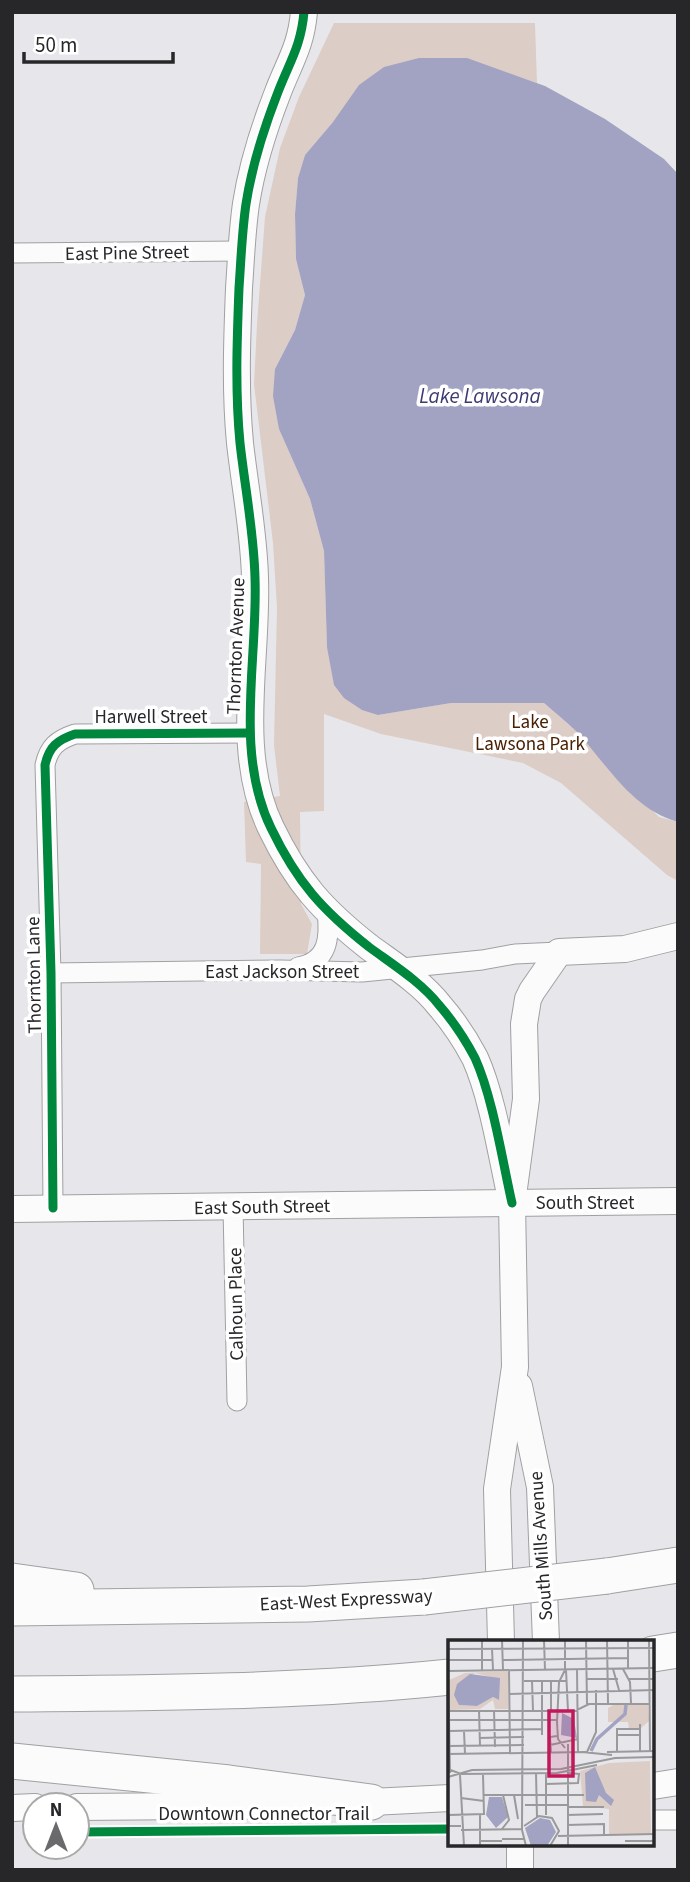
<svg xmlns="http://www.w3.org/2000/svg" width="690" height="1882" viewBox="0 0 690 1882" font-family="'Source Sans 3',sans-serif">
  <style>
    .green { fill: #dccdc6 }
    .water { fill: #a2a2c2 }
    .lines { fill: none; stroke-linecap: round; stroke-linejoin: round }
    .street-casing { stroke: #a0a0a2; stroke-width: 21 }
    .secondary-casing { stroke: #a0a0a2; stroke-width: 28 }
    .highway-casing { stroke: #a0a0a2; stroke-width: 37 }
    .street { stroke: #fbfbfc; stroke-width: 19 }
    .secondary { stroke: #fbfbfc; stroke-width: 26 }
    .highway { stroke: #fbfbfc; stroke-width: 35 }
    .highway-bridge-casing { stroke: #a0a0a2; stroke-width: 37; stroke-linecap: butt }
    .highway-bridge { stroke: #fbfbfc; stroke-width: 35 }
    .cycleway-casing { stroke: #fff; stroke-width: 13 }
    .cycleway { stroke: #00873e; stroke-width: 9 }
    .labels { text-anchor: middle; stroke-width: 7; stroke-linejoin: round; paint-order: stroke }
    .street-label { font-size: 19px; fill: #272729; stroke: #fff }
    .park-label { font-size: 19px; fill: #4a2002; stroke: #fff }
    .water-label { font-size: 21px; font-style: italic; fill: #3d3971; stroke: #fff }
    .inset-river { fill: none; stroke: #a2a2c2; stroke-width: 3.5 }
    .inset-road { fill: none; stroke: #9a9a9d; stroke-width: 2 }
    .view { fill: #c2185b; fill-opacity: 0.15; stroke: #c2185b; stroke-width: 3.5 }
    .inset-edge { fill: none; stroke: #272729; stroke-width: 3.5 }
  </style>
  <rect width="100%" height="100%" fill="#e7e7eb"/>
  <path class="green" d="M 334,23 L 535,23 L 537,83 L 507,73 L 333,122 L 305,155 L 298,178 L 295,214 L 296,259 L 305,295 L 295,330 L 275,369 L 279,429 L 310,499 L 324,551 L 327,647 L 378,715 L 451,703 L 544,703 L 575,730 L 659,817 L 678,822 L 678,881 L 667,875 L 561,783 L 523,763 L 381,734 L 324,714 L 324,811 L 300,812 L 301,904 L 312,924 L 307,954 L 260,954 L 261,864 L 246,862 L 244,802 L 280,796 L 274,745 L 277,608 L 273,543 L 254,384 L 257,324 L 265,217 L 280,148 L 299,97 Z"/>
  <path class="water" d="M 419,58 L 467,58 L 545,86 L 605,119 L 664,159 L 678,174 L 678,822 C 632,809 608,766 577,732 C 567,722 555,713 544,703 L 451,703 L 378,715 L 362,710 L 344,698 L 334,685 L 327,647 L 324,551 L 310,499 L 279,429 L 273,396 L 275,369 L 295,330 L 305,295 L 296,259 L 295,214 L 298,178 L 305,155 L 333,122 L 359,85 L 384,67 Z"/>
  <g class="lines">
    <defs>
      <g id="street">
        <path d="M 12,253 L 241,251"/>
        <path d="M 298,967 C 329,962 330,937 327,911"/>
        <path d="M 51,973 L 280,970 L 362,972 L 482,960 L 515,954 L 559,952"/>
        <path d="M 233,1206 L 237,1401"/>
        <path d="M 53,1208 L 51,973 L 45,765 C 49,747 57,740 75,734 L 250,733"/>
        <path d="M 653,1820 L 678,1820"/>
      </g>
      <g id="secondary">
        <path d="M 304,12 C 301,46 290,61 278,92 C 264,128 252,165 246,204 C 242,231 241,260 239,288 C 237,339 235,391 240,443 C 245,488 254,533 255,578 C 258,660 234,752 271,828 C 297,882 322,910 369,947 C 392,964 421,982 439,1005 C 453,1021 465,1039 475,1058 C 493,1098 502,1159 512,1203"/>
        <path d="M 12,1209 L 678,1201"/>
        <path d="M 519,1386 L 540,1487 L 546,1642"/>
        <path d="M 501,1642 L 497,1489 L 515,1367 L 512,1203 L 526,1099 L 524,1024 L 528,999 L 532,991 L 559,952 L 625,949 L 678,936"/>
        <path d="M 653,1786 L 678,1782"/>
        <path d="M 352,1803 L 450,1798"/>
        <path d="M 77,1807 L 303,1805"/>
        <path d="M 12,1808 L 35,1807"/>
        <path d="M 520,1845 L 520,1870"/>
      </g>
      <g id="highway">
        <path d="M 607,1576 L 678,1565"/>
        <path d="M 12,1581 L 76,1590"/>
        <path d="M 12,1608 L 308,1604 L 424,1597"/>
        <path d="M 653,1654 L 678,1650"/>
        <path d="M 12,1694 C 159,1693 304,1692 450,1677"/>
        <path d="M 12,1761 L 229,1783 L 371,1802"/>
      </g>
    </defs>
    <use href="#street" class="street-casing"/>
    <use href="#secondary" class="secondary-casing"/>
    <use href="#highway" class="highway-casing"/>
    <use href="#street" class="street"/>
    <use href="#secondary" class="secondary"/>
    <use href="#highway" class="highway"/>
    <defs>
      <path id="highway-bridge" d="M 424,1597 L 607,1576"/>
    </defs>
    <use href="#highway-bridge" class="highway-bridge-casing"/>
    <use href="#highway-bridge" class="highway-bridge"/>
    <defs>
      <g id="cycleway">
        <path d="M 304,12 C 301,46 290,61 278,92 C 264,128 252,165 246,204 C 242,231 241,260 239,288 C 237,339 235,391 240,443 C 245,488 254,533 255,578 C 258,660 234,752 271,828 C 297,882 322,910 369,947 C 392,964 421,982 439,1005 C 453,1021 465,1039 475,1058 C 493,1098 502,1159 512,1203"/>
        <path d="M 53,1208 L 51,973 L 45,765 C 49,747 57,740 75,734 L 250,733"/>
        <path d="M 77,1832 L 450,1829"/>
      </g>
    </defs>
    <use href="#cycleway" class="cycleway-casing"/>
    <use href="#cycleway" class="cycleway"/>
  </g>
  <g class="labels">
    <g class="street-label">
      <text transform="translate(127 252) rotate(-1)" y="7">East Pine Street</text>
      <text transform="translate(235 646) rotate(-88)" y="7">Thornton Avenue</text>
      <text x="151" y="723">Harwell Street</text>
      <text x="282" y="978">East Jackson Street</text>
      <text transform="translate(33 975) rotate(-91)" y="7">Thornton Lane</text>
      <text x="585" y="1209">South Street</text>
      <text transform="translate(262 1206) rotate(-1)" y="7">East South Street</text>
      <text transform="translate(235 1304) rotate(-91)" y="7">Calhoun Place</text>
      <text transform="translate(540 1546) rotate(-94)" y="7">South Mills Avenue</text>
      <text transform="translate(346 1599) rotate(-3)" y="7">East-West Expressway</text>
      <text x="264" y="1820">Downtown Connector Trail</text>
    </g>
    <g class="park-label">
      <text x="530" y="728">Lake<tspan x="530" dy="22">Lawsona Park</tspan></text>
    </g>
    <g class="water-label">
      <text x="480" y="403">Lake Lawsona</text>
    </g>
  </g>
  <g transform="translate(448 1640)">
    <rect width="206" height="206" fill="#e7e7eb"/>
    <path d="M 60,31 L 60,69 L 47,69 L 45,60 L 32,69 L 2,70 L 1,40 L 17,33 ZM 27,33 L 50,39 L 51,60 L 45,57 L 29,66 L 11,65 L 9,44 ZM 167,64 L 200,64 L 201,81 L 192,89 L 181,89 L 180,82 L 160,82 L 160,68 ZM 202,121 L 203,194 L 161,194 L 161,169 L 135,166 L 132,131 L 161,123 Z" fill="#dccdc6" fill-rule="evenodd"/>
    <path d="M 22,34 L 52,38 L 51,60 L 45,57 L 29,66 L 11,65 L 6,55 L 9,44 ZM 114,73 L 126,79 L 129,98 L 113,95 ZM 147,127 L 158,153 L 166,160 L 163,166 L 151,155 L 148,162 L 138,161 L 137,133 ZM 41,157 L 54,157 L 60,177 L 48,188 L 38,175 ZM 92,178 L 102,180 L 108,192 L 99,206 L 83,206 L 77,188 Z" fill="#a2a2c2"/>
    <path class="inset-river" d="M 143,111 L 149,99 L 177,74 L 178,65"/>
    <path class="inset-road" d="M 34,0 L 34,30M 54,0 L 55,30M 75,0 L 74,190 L 78,206M 96,0 L 97,30M 117,0 L 117,30M 138,0 L 139,64M 159,0 L 160,63M 180,0 L 180,29M 201,0 L 202,111M 0,9 L 207,8M 44,9 L 45,30M 0,20 L 44,20M 55,20 L 180,18M 0,23 L 2,133M 129,29 L 130,112M 165,29 L 171,50M 175,29 L 182,42 L 183,63M 61,30 L 62,113M 118,30 L 120,71M 0,31 L 207,28M 138,39 L 170,39M 181,39 L 207,39M 76,41 L 119,41M 84,41 L 85,71M 94,41 L 94,95M 103,41 L 103,71M 61,54 L 207,50M 31,70 L 32,106M 46,70 L 47,107M 0,71 L 127,71 L 141,64 L 201,64M 1,80 L 109,80M 192,84 L 192,111M 1,91 L 94,89M 16,91 L 17,114M 169,95 L 192,95M 31,98 L 76,97M 102,105 L 130,99M 0,106 L 76,105M 117,108 L 110,99 L 109,82 L 111,42 L 117,30M 134,112 L 164,115M 139,112 L 148,92 L 148,50M 159,112 L 207,111M 169,112 L 169,89 L 192,89M 103,113 L 102,97 L 109,96M 0,114 L 138,112M 0,129 L 13,134 L 109,133 L 149,125M 88,133 L 89,177M 98,133 L 98,175M 12,135 L 16,206M 0,137 L 24,130 L 113,129 L 167,118 L 207,117M 98,144 L 130,143 L 131,134 L 121,133M 36,155 L 136,155M 66,155 L 70,179M 13,158 L 36,161M 77,165 L 119,165M 119,167 L 156,167M 32,174 L 32,206M 119,175 L 155,174M 119,185 L 156,184 L 156,195M 13,186 L 1,186 L 1,175 L 36,174 L 35,134M 76,186 L 91,176 L 104,178 L 111,191 L 102,206M 54,189 L 61,180 L 55,155M 13,190 L 74,189M 110,196 L 207,194M 54,199 L 76,199M 32,201 L 54,201M 177,201 L 207,201M 120,206 L 120,104"/>
    <path class="view" d="M 101,71 L 125,71 L 125,136 L 101,136 Z"/>
    <rect width="206" height="206" class="inset-edge"/>
  </g>
  <rect width="690" height="1882" fill="none" stroke="#272729" stroke-width="28"/>
  <g transform="translate(56 1826)"><circle r="33" fill="#ffffff" stroke="#a9a9a9" stroke-width="2"/>
  <path d="M0-5L12 26L0 18L-12 26Z" fill="#6a6a6d"/>
  <text y="-10" font-size="19" font-weight="bold" text-anchor="middle" fill="#272729">N</text>
  </g>
  <path d="M24 52v10h149v-10" fill="none" stroke="#272729" stroke-width="3.5"/>
  <text x="35" y="52" font-size="21" fill="#272729" stroke="#ffffff" stroke-width="5" paint-order="stroke">50 m</text>
</svg>
